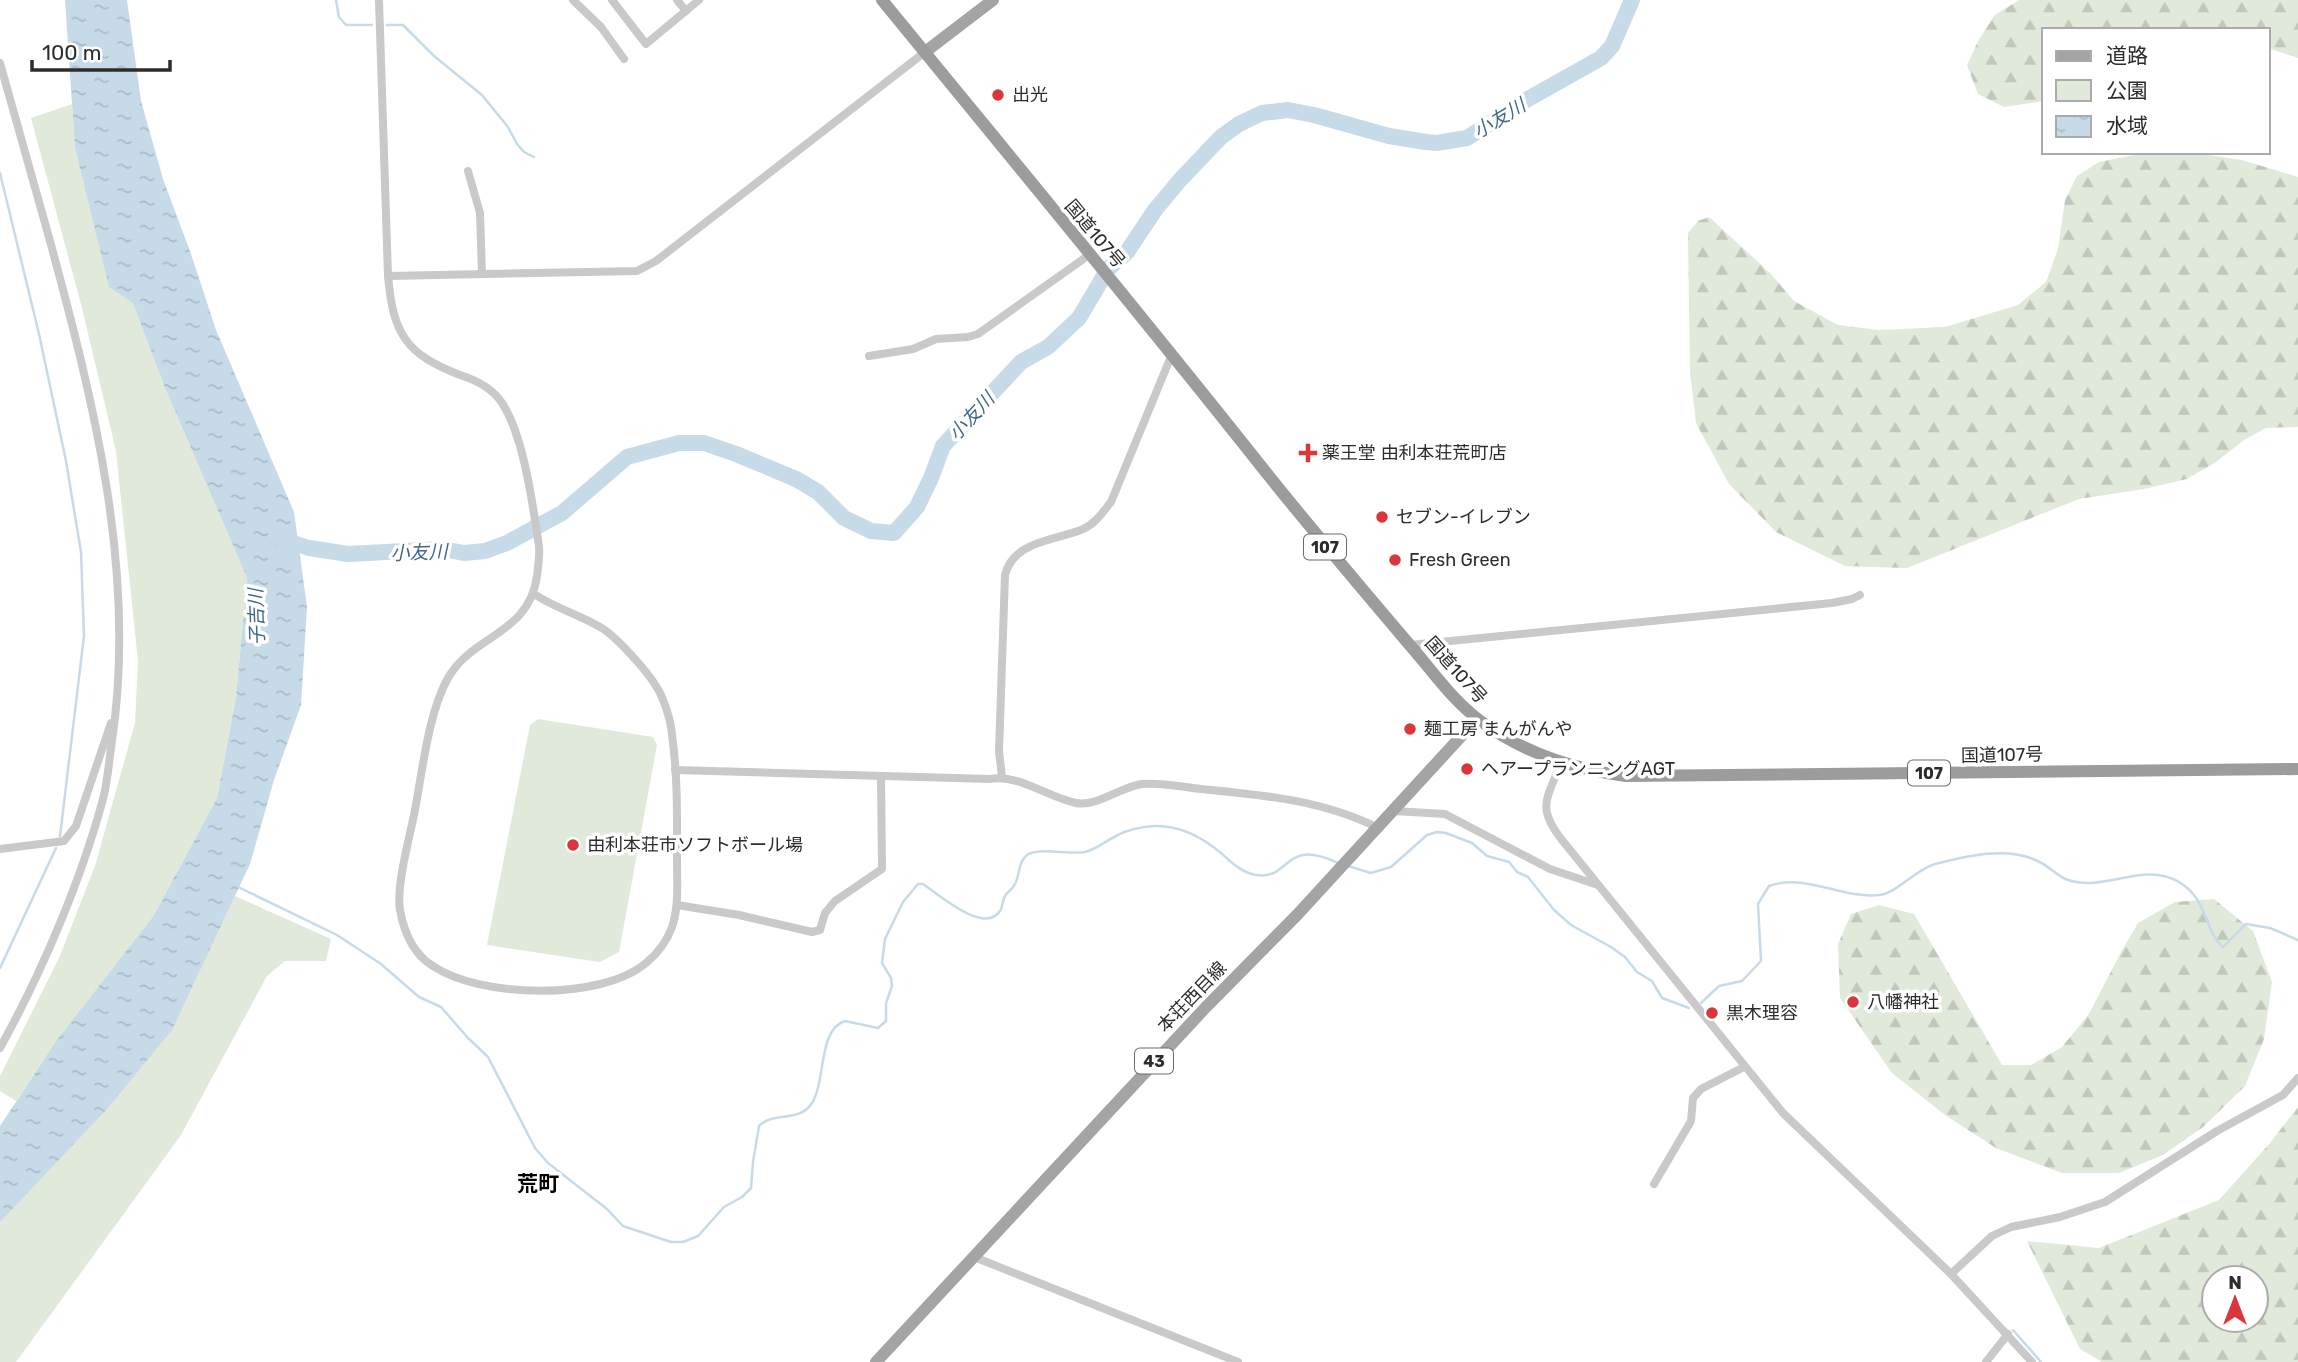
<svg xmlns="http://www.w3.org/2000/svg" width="2298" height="1362" viewBox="0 0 2298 1362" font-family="Rubik,'Noto Sans JP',sans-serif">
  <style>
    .green { fill: #e1e9da }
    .forest { fill: url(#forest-firs); fill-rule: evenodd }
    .water { fill: url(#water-ripples) }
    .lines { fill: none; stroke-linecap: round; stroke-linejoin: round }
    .stream { stroke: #c6dae8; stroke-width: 2.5 }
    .river { stroke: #c6dae8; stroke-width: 16 }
    .minor { stroke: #c9c9c9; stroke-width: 8 }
    .primary { stroke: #a4a4a4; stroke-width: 12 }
    .trunk { stroke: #9c9c9c; stroke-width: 12 }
    .poi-dot { fill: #da363b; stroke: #fff; stroke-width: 2.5 }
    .labels { text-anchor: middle; stroke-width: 7; stroke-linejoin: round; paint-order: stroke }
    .shield { fill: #fff; stroke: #6b6b6b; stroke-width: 2 }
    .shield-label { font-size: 16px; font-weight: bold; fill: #2c2c2c }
    .poi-label { font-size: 18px; fill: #2c2c2c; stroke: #fff; text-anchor: start }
    .street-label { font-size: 18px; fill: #2c2c2c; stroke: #fff }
    .water-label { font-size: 19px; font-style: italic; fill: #3f6988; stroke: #fff }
    .quarter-label { font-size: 21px; font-weight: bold; fill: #000; stroke: #fff }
  </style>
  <defs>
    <pattern id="forest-firs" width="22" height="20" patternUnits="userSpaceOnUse" patternTransform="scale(1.75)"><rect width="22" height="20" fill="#e1e9da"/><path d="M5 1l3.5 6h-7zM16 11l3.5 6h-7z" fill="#c1c8bb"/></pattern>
    <pattern id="water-ripples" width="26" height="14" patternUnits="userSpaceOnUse" patternTransform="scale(1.75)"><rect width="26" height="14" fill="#c6dae8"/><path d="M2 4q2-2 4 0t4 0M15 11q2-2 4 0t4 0" fill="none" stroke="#aabbc7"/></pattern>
  </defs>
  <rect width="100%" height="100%" fill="#fff"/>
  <g class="green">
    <path d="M 72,104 L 75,148 L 109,286 L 133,302 L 165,388 L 247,578 L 236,697 L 217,798 L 154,915 L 56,1041 L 16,1101 L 0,1091 L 0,1076 L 59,958 L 95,866 L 135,723 L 138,661 L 116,451 L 82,308 L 31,118 Z"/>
    <path d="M 538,719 L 653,737 L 657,745 L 619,952 L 600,962 L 487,945 L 530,725 Z"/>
    <path d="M 235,896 L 331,939 L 326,961 L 285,961 L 267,976 L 181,1135 L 16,1362 L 0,1362 L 0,1222 L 216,936 Z"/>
  </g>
  <g class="forest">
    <path d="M 2019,0 L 2298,0 L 2298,58 L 2268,48 L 2268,30 L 2044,30 L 2044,101 L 2004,107 L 1978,94 L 1967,65 L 1978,41 L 1995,15 Z"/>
    <path d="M 2188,152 L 2242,160 L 2298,177 L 2298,427 L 2266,428 L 2244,440 L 2216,462 L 2187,479 L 2144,489 L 2079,499 L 1907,568 L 1845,566 L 1776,532 L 1729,484 L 1696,423 L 1690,372 L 1688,233 L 1698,221 L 1709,217 L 1770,273 L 1794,301 L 1838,325 L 1878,330 L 1945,327 L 2018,305 L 2046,282 L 2058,249 L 2065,200 L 2077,176 L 2099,162 L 2133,155 Z"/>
    <path d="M 2214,899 L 2253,931 L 2272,982 L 2264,1039 L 2245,1086 L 2203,1127 L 2163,1155 L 2119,1173 L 2062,1173 L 1996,1148 L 1945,1115 L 1892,1073 L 1840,998 L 1838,944 L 1851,914 L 1879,905 L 1914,914 L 2002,1065 L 2031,1065 L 2062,1047 L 2089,1014 L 2120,954 L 2138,923 L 2175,902 Z"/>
    <path d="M 2298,1107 L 2298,1362 L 2102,1362 L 2080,1349 L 2027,1241 L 2099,1248 L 2219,1200 L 2270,1143 ZM 2256,1278 L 2256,1320 L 2214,1320 L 2214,1278 Z"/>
  </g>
  <path class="water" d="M 65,0 L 127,0 L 141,101 L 163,179 L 191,254 L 216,330 L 294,512 L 307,607 L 301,705 L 274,780 L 250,864 L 172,1030 L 107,1109 L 0,1222 L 0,1126 L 56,1041 L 154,915 L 217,798 L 236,697 L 247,578 L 165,388 L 133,303 L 109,287 L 75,148 Z"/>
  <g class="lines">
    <g class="stream">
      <path d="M 336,0 L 339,17 L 346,25 L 372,25"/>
      <path d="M 387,25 L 403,25 L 434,56 L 482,95 L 508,127 L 517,144 L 524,152 L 534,157"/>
      <path d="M 0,173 L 39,334 L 66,461 L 81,552 L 84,636 L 60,836"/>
      <path d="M 1348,866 L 1371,873 L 1391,867 L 1427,835 L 1437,832 L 1446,833 L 1472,843 L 1487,856 L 1509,862 L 1517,872 L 1528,877 L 1554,910 L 1571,925 L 1611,947 L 1625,957 L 1637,972 L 1652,981 L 1662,998 L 1689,1008"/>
      <path d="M 238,887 L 337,935 L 381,964 L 419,997 L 441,1007 L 468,1038 L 488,1057 L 535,1148 L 548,1163 L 607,1209 L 623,1226 L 671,1242 L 683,1242 L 698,1236 L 724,1207 L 742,1197 L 751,1188 L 753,1162 L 759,1126 C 773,1111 800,1123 812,1103 C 826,1081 818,1029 845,1021 L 878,1028 L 886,1021 L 886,1003 L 892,986 L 891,978 L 882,963 L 885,939 L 903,902 L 918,884 L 923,884 C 938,894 984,935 1000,911 C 1003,907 1002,901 1005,896 C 1007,892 1013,889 1015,884 C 1020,875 1018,862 1027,855 C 1037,847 1070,855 1085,852 C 1097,849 1107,840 1118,835 C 1129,829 1141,827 1154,826 C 1179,825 1202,837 1221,853 C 1231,862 1242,873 1256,875 C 1292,880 1282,837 1338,863"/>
      <path d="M 0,968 L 56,848"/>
      <path d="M 1701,1003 L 1719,986 L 1742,981 L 1761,961 L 1758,904 L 1769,886 C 1806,873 1841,899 1879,895 C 1898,893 1916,868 1939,863 C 1968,856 2005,847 2033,859 C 2059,869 2055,883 2090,883 C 2120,882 2150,865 2179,882 C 2208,899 2204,931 2223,947 L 2246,924 L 2270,928 L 2298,940"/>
      <path d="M 2013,1330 L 2041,1362"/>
    </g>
    <path class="river" d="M 281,539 L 309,548 L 348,554 L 443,549 L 464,553 L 485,551 L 507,543 L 562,513 L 627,457 L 679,443 L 704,443 L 736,454 L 796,479 L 818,492 L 844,518 L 871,531 L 894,533 L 917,507 L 931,478 L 943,446 L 1021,362 L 1048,347 L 1079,318 L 1108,269 L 1127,252 L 1155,210 L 1180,180 L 1221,137 L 1239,124 L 1262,113 L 1288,110 L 1314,115 L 1389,136 L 1426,142 L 1437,143 L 1467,138 L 1528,99 L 1601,58 L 1612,46 L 1632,0"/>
    <g class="minor">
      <path d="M 379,0 L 388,276 C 393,333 405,354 460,375 C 476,380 493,389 502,403 C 524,436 533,507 539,546 C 540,556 538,566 537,576 C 529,635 473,634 448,678 C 428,713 422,775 414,815 C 409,839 396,887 400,910 C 404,932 413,954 433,966 C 480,998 601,1001 646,963 C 657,954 667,941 672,927 C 679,907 677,883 677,861 C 677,819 678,777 672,735 C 671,721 664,698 656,686 C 647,671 615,635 600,627 C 578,614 557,609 534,594"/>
      <path d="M 573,0 L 601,27 L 624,59"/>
      <path d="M 612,0 L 646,44 L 699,0"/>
      <path d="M 677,0 L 686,11"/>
      <path d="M 0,63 C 17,122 33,182 50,241 C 94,403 137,573 112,741 C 109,760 108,780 103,799 C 81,881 41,974 0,1048"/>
      <path d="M 468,171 L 480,213 L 482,274"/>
      <path d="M 388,276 L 637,271 L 656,261 L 925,52"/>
      <path d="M 869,356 L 913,349 L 936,339 L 968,337 L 978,334 L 1089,255"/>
      <path d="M 1410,645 L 1832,603 L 1852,599 L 1860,595"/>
      <path d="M 1561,763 C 1547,799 1536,807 1562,840 L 1783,1113 L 1951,1274 L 2032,1362"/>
      <path d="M 675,770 L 989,779 C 1021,774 1046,797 1076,803 C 1097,807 1120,787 1142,784 C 1161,782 1182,787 1201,789 C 1262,795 1323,800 1378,828"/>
      <path d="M 1002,777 L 999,751 L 1005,575 C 1014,540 1055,541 1083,529 C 1095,524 1103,512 1111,502 L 1172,354"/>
      <path d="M 1394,811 L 1445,814 L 1550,869 L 1598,885"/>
      <path d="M 0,849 L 64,841 L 76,826 L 111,723"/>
      <path d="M 677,905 L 739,915 L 812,932 L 820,930 L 825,913 L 835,901 L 882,869 L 881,777"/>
      <path d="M 1654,1184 L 1691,1121 L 1693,1098 L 1701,1089 L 1744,1067"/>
      <path d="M 974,1257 L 1238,1362"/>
      <path d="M 1951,1274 L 1992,1236 L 2011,1227 L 2060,1217 L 2105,1202 L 2217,1131 L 2283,1095 L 2298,1078"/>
      <path d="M 1986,1362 L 2008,1334"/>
    </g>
    <g class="primary">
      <path d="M 925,52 L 993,0"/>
      <path d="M 876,1362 L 1206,1007 L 1297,915 L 1477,719"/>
    </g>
    <path class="trunk" d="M 882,0 C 1007,153 1134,306 1257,461 C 1306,523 1357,583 1408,643 C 1431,669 1451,699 1479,720 C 1523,753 1572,769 1626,776 L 2298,769"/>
  </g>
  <g class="poi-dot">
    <circle cx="998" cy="95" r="7"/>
    <path d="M1304.5 442.5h7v7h7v7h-7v7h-7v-7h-7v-7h7z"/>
    <circle cx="1382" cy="517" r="7"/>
    <circle cx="1395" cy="560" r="7"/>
    <circle cx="1410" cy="729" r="7"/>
    <circle cx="1467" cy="769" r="7"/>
    <circle cx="573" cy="845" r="7"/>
    <circle cx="1853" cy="1002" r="7"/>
    <circle cx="1712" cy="1013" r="7"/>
  </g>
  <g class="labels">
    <g class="shield">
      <rect x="1304" y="534.5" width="42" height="25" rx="5"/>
      <rect x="1908" y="760.5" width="42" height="25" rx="5"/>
      <rect x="1135" y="1048.5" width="38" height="25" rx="5"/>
    </g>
    <g class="shield-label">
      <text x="1325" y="553">107</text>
      <text x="1929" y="779">107</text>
      <text x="1154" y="1067">43</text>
    </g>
    <g class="poi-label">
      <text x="1012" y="101">出光</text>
      <text x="1322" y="459">薬王堂 由利本荘荒町店</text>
      <text x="1396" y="523">セブン-イレブン</text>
      <text x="1409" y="566">Fresh Green</text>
      <text x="1424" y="735">麺工房 まんがんや</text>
      <text x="1481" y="775">ヘアープランニングAGT</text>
      <text x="587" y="851">由利本荘市ソフトボール場</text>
      <text x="1867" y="1008">八幡神社</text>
      <text x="1726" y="1019">黒木理容</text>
    </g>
    <g class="street-label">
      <text transform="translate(1095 234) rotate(50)" y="6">国道107号</text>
      <text transform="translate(1456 670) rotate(48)" y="6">国道107号</text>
      <text transform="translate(2002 755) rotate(-1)" y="6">国道107号</text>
      <text transform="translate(1192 997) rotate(-46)" y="6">本荘西目線</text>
    </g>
    <g class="water-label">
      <text transform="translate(1499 118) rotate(-31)" y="7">小友川</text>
      <text transform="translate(971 416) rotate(-47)" y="7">小友川</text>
      <text transform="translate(419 552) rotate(-2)" y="7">小友川</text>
      <text transform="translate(256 617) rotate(-92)" y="7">子吉川</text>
    </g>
    <g class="quarter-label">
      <text x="538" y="1191">荒町</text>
    </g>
  </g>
  <rect x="2042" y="28" width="228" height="126" fill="#ffffff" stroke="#ababab" stroke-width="2"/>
  <rect x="2056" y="51" width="35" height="10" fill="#a4a4a4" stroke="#ababab" stroke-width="2"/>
  <text x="2106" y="63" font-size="21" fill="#2c2c2c">道路</text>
  <rect x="2056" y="80" width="35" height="21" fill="#e1e9da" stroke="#ababab" stroke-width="2"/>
  <text x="2106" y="98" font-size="21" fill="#2c2c2c">公園</text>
  <rect x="2056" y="116" width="35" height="21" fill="url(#water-ripples)" stroke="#ababab" stroke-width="2"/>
  <text x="2106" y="133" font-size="21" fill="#2c2c2c">水域</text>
  <g transform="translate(2235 1299)"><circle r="33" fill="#ffffff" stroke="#ababab" stroke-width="2"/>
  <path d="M0-5L12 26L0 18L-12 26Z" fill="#da363b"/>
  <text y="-10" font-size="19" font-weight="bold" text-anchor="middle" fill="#2c2c2c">N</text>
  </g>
  <path d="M32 60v10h138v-10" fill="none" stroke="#2c2c2c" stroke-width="3.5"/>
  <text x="42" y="60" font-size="21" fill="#2c2c2c" stroke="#ffffff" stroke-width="5" paint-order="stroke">100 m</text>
</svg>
